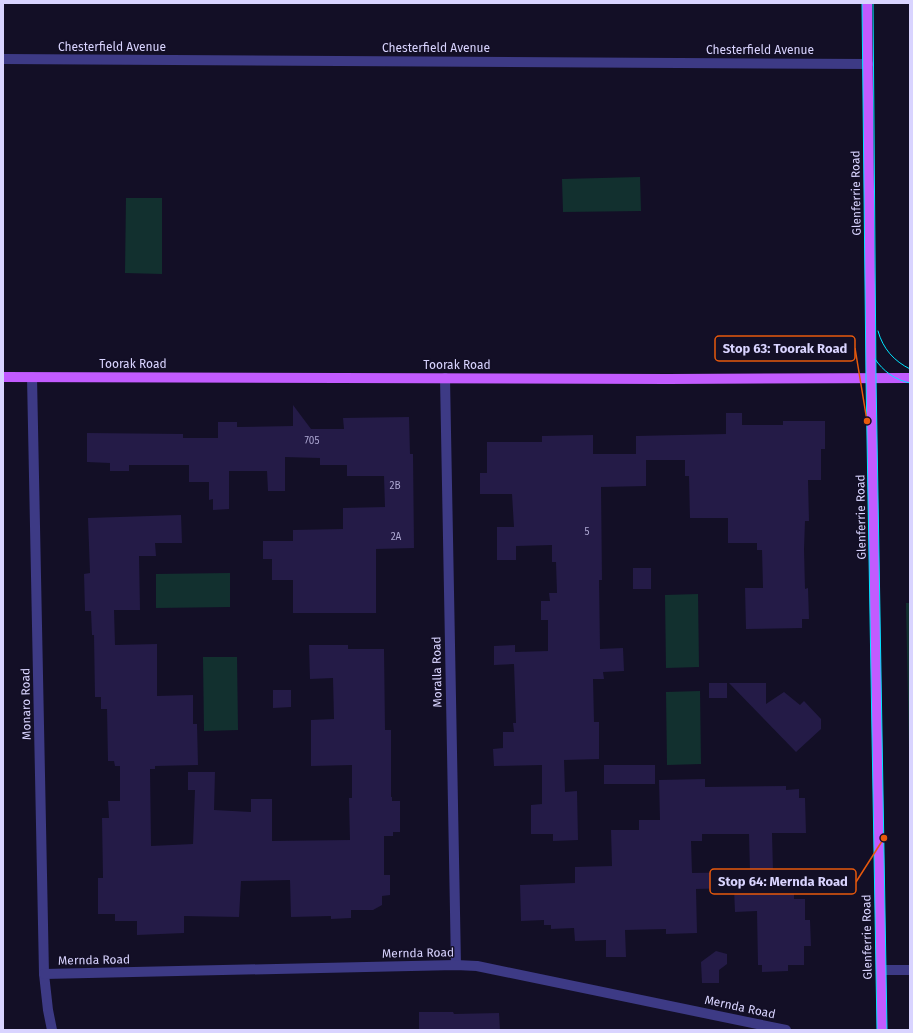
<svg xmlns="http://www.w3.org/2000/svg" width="913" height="1033" viewBox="0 0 913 1033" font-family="'Fira Sans',sans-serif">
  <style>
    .green { fill: #12302f }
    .building { fill: #241b47; fill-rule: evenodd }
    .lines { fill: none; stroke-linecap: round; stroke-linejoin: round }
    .minor { stroke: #3d3a85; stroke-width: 10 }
    .major { stroke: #c25bff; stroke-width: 10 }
    .tram { stroke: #00e5ff; stroke-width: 1 }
    .labels { text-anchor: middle; stroke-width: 3; stroke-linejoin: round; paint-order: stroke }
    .number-label { font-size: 10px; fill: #aca6d1 }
    .street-label { font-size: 12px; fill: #d9d4ff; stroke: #130f26 }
    .leader { fill: none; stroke: #e8590c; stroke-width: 1.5 }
    .callout-dot { fill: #e8590c; stroke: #130f26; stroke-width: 1.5 }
    .callout { fill: #130f26; stroke: #e8590c; stroke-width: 1.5 }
    .callout-label { font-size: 13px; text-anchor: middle; font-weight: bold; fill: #d9d4ff }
  </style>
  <rect width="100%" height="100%" fill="#130f26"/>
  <g class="green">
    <path d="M 640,177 L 641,211 L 563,212 L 562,179 Z"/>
    <path d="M 126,198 L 162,198 L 162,274 L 125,273 Z"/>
    <path d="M 230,573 L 230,607 L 156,608 L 156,574 Z"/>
    <path d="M 698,594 L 699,667 L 666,668 L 665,595 Z"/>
    <path d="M 906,603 L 910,603 L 910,797 Z"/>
    <path d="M 203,657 L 237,657 L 238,730 L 204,731 Z"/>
    <path d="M 700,691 L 701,764 L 667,765 L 666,692 Z"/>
  </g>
  <g class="building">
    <path d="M 293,405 L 311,429 L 344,429 L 343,418 L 409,417 L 410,454 L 413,454 L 414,548 L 376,549 L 376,613 L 293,613 L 293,580 L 272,580 L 272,559 L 263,559 L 263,541 L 293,541 L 293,530 L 343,529 L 343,508 L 385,507 L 384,476 L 347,476 L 347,465 L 320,465 L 320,458 L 285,457 L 285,491 L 268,491 L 267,471 L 229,471 L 229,509 L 213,510 L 213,499 L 209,500 L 209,482 L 189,482 L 189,465 L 129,465 L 129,471 L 110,471 L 110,463 L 87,462 L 87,433 L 183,434 L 183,438 L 218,438 L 218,422 L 237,422 L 237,427 L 293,426 Z"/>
    <path d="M 726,413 L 742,413 L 742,425 L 783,425 L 783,421 L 825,421 L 825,449 L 821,449 L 821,480 L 808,480 L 809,521 L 805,521 L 804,549 L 805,589 L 808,588 L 809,619 L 802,619 L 802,628 L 746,629 L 745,588 L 763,588 L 762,550 L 757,550 L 757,543 L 728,543 L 728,518 L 690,518 L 689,476 L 685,476 L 685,460 L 646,460 L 646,486 L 601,487 L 602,580 L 599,580 L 600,649 L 623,648 L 624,671 L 603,672 L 604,679 L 593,679 L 594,722 L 599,722 L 599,759 L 564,760 L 565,792 L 577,791 L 578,840 L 553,841 L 553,834 L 531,834 L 531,805 L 542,804 L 542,765 L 494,766 L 493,749 L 503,748 L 503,732 L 514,732 L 513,723 L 516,723 L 514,664 L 494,665 L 494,646 L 515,645 L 515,652 L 548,651 L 548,620 L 541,620 L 541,601 L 550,601 L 549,593 L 557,593 L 556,562 L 552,562 L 552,545 L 516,546 L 516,560 L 497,560 L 497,527 L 514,527 L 512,494 L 480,494 L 480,473 L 487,473 L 487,442 L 542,442 L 542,436 L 593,435 L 593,454 L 636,454 L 636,436 L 726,434 Z"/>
    <path d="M 181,515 L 182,543 L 155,543 L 156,556 L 139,556 L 140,610 L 114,610 L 115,645 L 157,644 L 157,696 L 193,695 L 193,724 L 197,724 L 198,765 L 155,766 L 155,769 L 150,769 L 151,846 L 193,844 L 195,790 L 188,790 L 188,772 L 215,772 L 214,810 L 251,812 L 251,799 L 272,799 L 272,841 L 350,840 L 349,798 L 352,798 L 352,765 L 311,766 L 311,720 L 334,719 L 333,678 L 310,679 L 309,645 L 348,645 L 348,649 L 384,649 L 385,730 L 391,730 L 391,797 L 392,797 L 392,801 L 400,801 L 400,832 L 393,832 L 393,836 L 384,836 L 384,875 L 390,875 L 390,895 L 382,896 L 382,905 L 373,910 L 351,910 L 351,918 L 331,919 L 331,916 L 291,917 L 290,880 L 241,881 L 239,917 L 184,916 L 184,933 L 137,935 L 137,921 L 115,921 L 115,914 L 98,914 L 98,878 L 103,878 L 102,818 L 109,818 L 108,801 L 120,801 L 120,766 L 115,766 L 114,761 L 108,761 L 107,709 L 101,709 L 101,697 L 95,697 L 94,635 L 92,635 L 91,611 L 85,611 L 84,574 L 90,573 L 88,518 Z"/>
    <rect x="633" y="568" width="18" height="21"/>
    <rect x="709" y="683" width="18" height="15"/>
    <path d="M 729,683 L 766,683 L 766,704 L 784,692 L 800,705 L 804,701 L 821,719 L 821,729 L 796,752 Z"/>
    <path d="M 273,690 L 291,690 L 291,707 L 273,708 Z"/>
    <rect x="604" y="765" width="51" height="19"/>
    <path d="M 705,779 L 705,787 L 786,786 L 786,790 L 799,789 L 799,798 L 805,798 L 806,833 L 772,833 L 773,872 L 777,872 L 777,883 L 794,883 L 794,899 L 805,899 L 805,920 L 810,920 L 811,946 L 804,946 L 804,965 L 788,965 L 788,971 L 762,972 L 762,965 L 758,965 L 757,911 L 735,912 L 734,888 L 696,889 L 697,933 L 666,934 L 666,929 L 625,930 L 626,957 L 606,957 L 606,940 L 575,941 L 574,928 L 551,929 L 551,925 L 544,925 L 544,920 L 521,921 L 520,885 L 575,883 L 575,867 L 612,866 L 611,830 L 639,830 L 639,820 L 660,820 L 659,780 ZM 702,834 L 749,834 L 750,872 L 692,873 L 691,841 L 702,841 Z"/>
    <path d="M 716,951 L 727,954 L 727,964 L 719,970 L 719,983 L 702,983 L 701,962 Z"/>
    <path d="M 419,1012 L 453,1012 L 454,1014 L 499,1013 L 500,1030 L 419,1030 Z"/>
  </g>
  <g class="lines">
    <g class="minor">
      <path d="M 3,59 L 868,64"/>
      <path d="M 32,377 L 44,974 L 48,1010 L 52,1030"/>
      <path d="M 445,378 L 456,965"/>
      <path d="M 881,970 L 910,970"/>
      <path d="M 44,974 L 456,965 L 477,966 L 786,1030"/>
    </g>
    <g class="major">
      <path d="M 867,3 L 871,378 L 882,1030"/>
      <path d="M 3,377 L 668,379 L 910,378"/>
    </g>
    <g class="tram">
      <path d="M 862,3 L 866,378 L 877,1030"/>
      <path d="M 873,3 L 876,378 L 887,1030"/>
      <path d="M 878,331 C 883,349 894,361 910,369"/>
      <path d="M 875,359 C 883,371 895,380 910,383"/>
    </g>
  </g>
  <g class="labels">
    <g class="number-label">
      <text x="312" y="444">705</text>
      <text x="395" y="489">2B</text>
      <text x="587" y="535">5</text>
      <text x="396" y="540">2A</text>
    </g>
    <g class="street-label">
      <text x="112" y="51">Chesterfield Avenue</text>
      <text x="436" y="52">Chesterfield Avenue</text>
      <text x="760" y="54">Chesterfield Avenue</text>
      <text transform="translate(856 193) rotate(-91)" y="4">Glenferrie Road</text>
      <text x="133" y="368">Toorak Road</text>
      <text x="457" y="369">Toorak Road</text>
      <text transform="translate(861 517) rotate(-91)" y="4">Glenferrie Road</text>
      <text transform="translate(437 672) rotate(-91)" y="4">Moralla Road</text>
      <text transform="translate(26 704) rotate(-91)" y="4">Monaro Road</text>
      <text transform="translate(867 937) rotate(-91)" y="4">Glenferrie Road</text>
      <text transform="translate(418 953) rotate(-1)" y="4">Mernda Road</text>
      <text transform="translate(94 960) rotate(-1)" y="4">Mernda Road</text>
      <text transform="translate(740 1007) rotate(12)" y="4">Mernda Road</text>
    </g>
  </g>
  <path class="leader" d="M867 421L855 348M884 838L856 882"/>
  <g class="callout-dot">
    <circle cx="867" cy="421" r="4"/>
    <circle cx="884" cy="838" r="4"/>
  </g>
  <g class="callout">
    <rect x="715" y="336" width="140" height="25" rx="4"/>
    <rect x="710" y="869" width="146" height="25" rx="4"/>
  </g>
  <g class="callout-label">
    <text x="785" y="353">Stop 63: Toorak Road</text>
    <text x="783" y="886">Stop 64: Mernda Road</text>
  </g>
  <rect width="913" height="1033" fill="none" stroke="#d9d4ff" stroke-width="8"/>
</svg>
